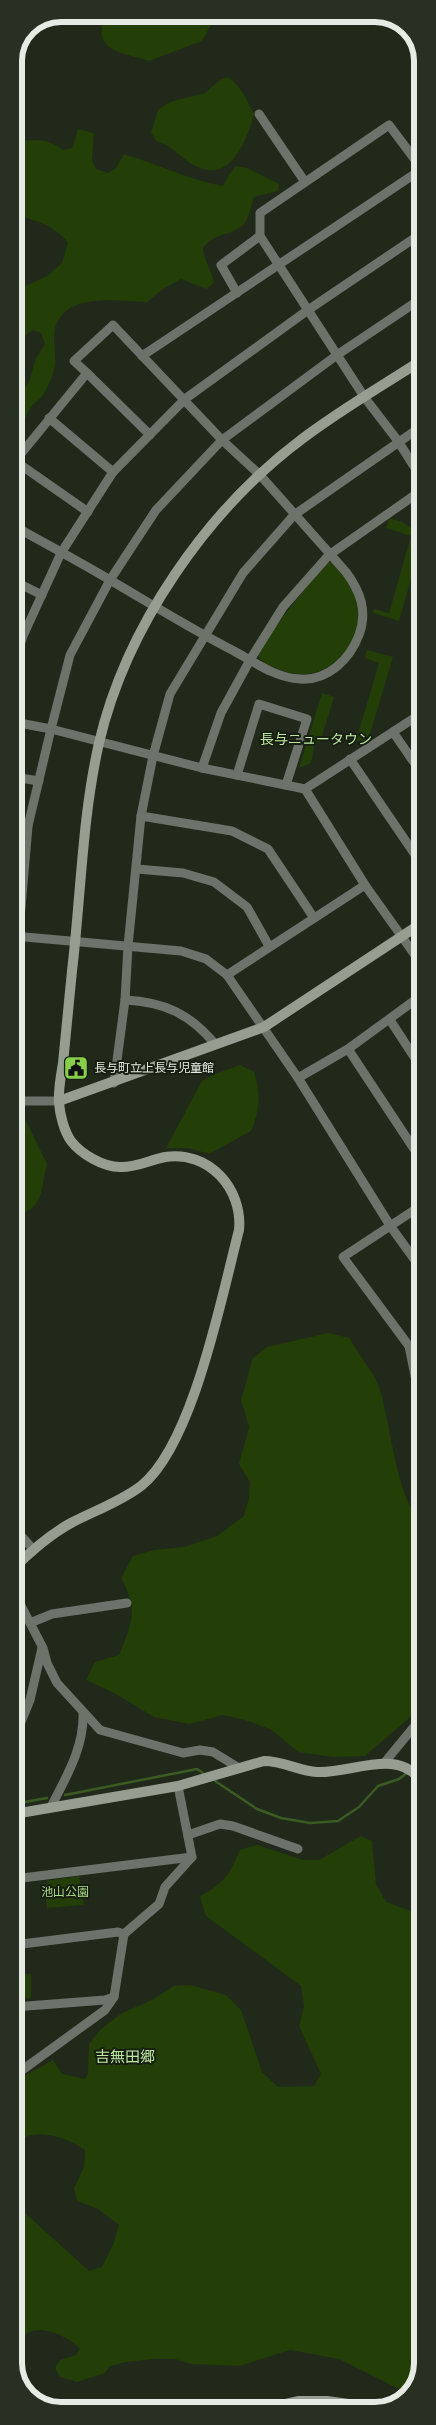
<svg xmlns="http://www.w3.org/2000/svg" width="436" height="2425" viewBox="0 0 436 2425" font-family="Raleway,'Noto Sans JP',sans-serif">
  <style>
    .green { fill: #233e07 }
    .lines { fill: none; stroke-linecap: round; stroke-linejoin: round }
    .stream { stroke: #3c5a23; stroke-width: 2.5 }
    .street { stroke: #6d726b; stroke-width: 9 }
    .secondary { stroke: #969d91; stroke-width: 10 }
    .labels { text-anchor: middle; stroke-width: 4; stroke-linejoin: round; paint-order: stroke }
    .poi-label { font-size: 12px; fill: #e6ece3; stroke: #171f12; text-anchor: start }
    .park-label { font-size: 12px; fill: #abda88; stroke: #171f12 }
    .neighbourhood-label { font-size: 14px; fill: #bfe7a2; stroke: #171f12 }
    .quarter-label { font-size: 15px; fill: #bfe7a2; stroke: #171f12 }
    .rim { fill: none; stroke: #e6ece3; stroke-width: 6 }
  </style>
  <rect width="100%" height="100%" fill="#21291b"/>
  <g class="green">
    <path d="M 122,14 L 215,14 L 211,25 L 202,41 L 149,61 C 126,53 94,53 103,20 Z"/>
    <path d="M 228,77 C 242,87 247,100 254,115 C 247,139 231,183 198,167 C 181,160 176,147 156,141 L 151,132 L 158,110 L 170,102 L 205,93 L 221,79 Z"/>
    <path d="M 78,129 L 94,133 L 92,160 L 96,169 L 108,173 L 116,168 L 124,154 C 158,164 189,180 223,186 L 229,175 L 236,166 L 247,168 L 279,184 L 278,191 L 254,197 C 251,205 249,218 244,224 C 231,237 216,231 203,248 C 204,261 211,269 214,282 L 207,289 L 181,279 L 163,289 L 147,302 C 116,301 57,291 54,336 C 54,349 57,361 53,374 C 51,380 47,389 43,395 C 40,400 33,403 30,409 C 24,418 22,432 14,439 L 14,401 L 29,382 L 36,358 L 45,344 L 41,333 L 32,330 L 14,345 L 14,291 L 47,276 L 62,263 L 68,243 C 54,224 35,221 14,214 L 14,140 C 35,142 44,136 63,150 L 72,148 Z"/>
    <path d="M 389,518 L 402,522 L 418,532 L 421,545 L 399,621 L 373,613 L 374,609 L 389,613 L 411,536 L 386,528 Z"/>
    <path d="M 329,562 L 332,562 C 345,576 360,593 360,612 C 361,628 354,643 343,654 C 317,682 291,678 260,660 L 258,653 C 279,620 303,590 329,562 Z"/>
    <path d="M 367,650 L 393,657 L 370,734 L 363,743 L 356,741 L 379,663 L 365,658 Z"/>
    <path d="M 322,693 L 334,697 L 320,743 L 315,742 L 311,763 L 299,768 Z"/>
    <path d="M 240,1065 L 254,1072 C 261,1094 260,1110 251,1131 L 209,1154 L 188,1148 L 166,1148 L 202,1081 L 215,1074 Z"/>
    <path d="M 14,1111 L 26,1121 L 47,1164 C 41,1186 44,1214 14,1214 Z"/>
    <path d="M 328,1333 L 350,1338 C 357,1354 373,1371 378,1384 C 390,1414 396,1503 422,1521 L 422,1707 L 365,1756 L 333,1757 L 298,1752 L 272,1730 L 245,1720 L 223,1715 L 189,1724 L 154,1717 L 114,1693 L 86,1680 L 95,1662 L 119,1655 C 132,1623 139,1610 121,1578 L 133,1556 L 154,1550 L 184,1547 L 217,1536 L 244,1516 L 249,1498 L 250,1482 L 239,1464 L 249,1427 L 241,1400 L 253,1358 L 267,1347 Z"/>
    <path d="M 361,1836 L 372,1841 L 376,1884 L 386,1902 L 411,1911 L 422,1904 L 422,2364 L 411,2395 L 339,2359 L 290,2350 L 239,2366 L 191,2364 L 175,2359 L 153,2359 L 126,2362 L 110,2366 L 105,2373 L 77,2382 L 60,2377 L 55,2368 L 60,2360 L 76,2355 L 80,2349 C 71,2338 48,2327 32,2331 C 26,2333 20,2338 14,2341 L 14,2203 L 89,2271 L 102,2267 L 113,2245 L 119,2225 L 98,2209 L 77,2201 L 74,2188 L 84,2167 L 85,2150 C 70,2140 50,2132 31,2135 C 26,2136 19,2142 14,2145 L 14,2082 L 53,2060 L 62,2074 L 85,2079 L 88,2073 L 89,2044 L 101,2029 L 122,2013 L 152,2000 L 174,1986 L 191,1985 L 226,1995 L 241,2010 L 262,2072 L 278,2087 L 314,2086 L 321,2074 L 299,2026 L 304,2006 L 301,1986 L 206,1916 L 200,1896 C 225,1883 229,1875 240,1850 L 257,1845 L 303,1860 L 319,1860 Z"/>
    <path d="M 79,1876 L 84,1905 L 47,1908 L 45,1894 L 47,1881 Z"/>
    <path d="M 14,1974 L 31,1974 L 31,1998 L 14,2000 Z"/>
  </g>
  <g class="lines">
    <g class="stream">
      <path d="M 413,1768 L 422,1762"/>
      <path d="M 215,1781 L 257,1809 L 281,1818 L 310,1823 L 338,1821 L 359,1807 L 378,1786 L 399,1779 L 407,1773"/>
      <path d="M 65,1795 L 197,1769 L 203,1773"/>
      <path d="M 14,1804 L 47,1798"/>
    </g>
    <g class="street">
      <path d="M 259,114 L 305,182"/>
      <path d="M 422,169 L 389,125 L 260,213 L 260,236 L 365,398 L 398,441 L 422,479"/>
      <path d="M 237,293 L 221,265 L 260,236"/>
      <path d="M 142,356 L 422,169"/>
      <path d="M 87,373 L 150,435"/>
      <path d="M 49,418 L 113,472"/>
      <path d="M 14,460 L 15,461 L 87,373 L 74,361 L 113,325 L 222,440 L 260,475 L 346,572 C 360,591 368,611 359,635 C 350,659 328,681 300,679 C 276,678 254,662 234,651 C 191,629 151,604 110,580 C 78,561 46,544 14,526"/>
      <path d="M 15,461 L 88,512"/>
      <path d="M 14,581 L 42,595"/>
      <path d="M 14,663 L 23,636 L 61,553 L 113,472 L 185,399 L 308,310 L 422,233"/>
      <path d="M 14,722 L 51,729 L 202,768 L 305,789 L 422,713"/>
      <path d="M 393,732 L 422,774"/>
      <path d="M 350,759 L 422,865"/>
      <path d="M 202,768 L 221,713 L 250,660 L 283,607 L 329,555 L 422,490"/>
      <path d="M 237,775 L 259,704 L 307,719 L 286,785"/>
      <path d="M 14,777 L 39,781"/>
      <path d="M 305,789 L 365,885 L 422,965"/>
      <path d="M 141,816 L 232,831 L 268,849 L 314,918"/>
      <path d="M 14,824 L 28,826"/>
      <path d="M 137,869 L 183,873 L 214,882 L 247,907 L 269,946"/>
      <path d="M 14,936 L 181,951 L 206,959 L 227,975 L 298,1078 L 391,1227 L 422,1270"/>
      <path d="M 227,975 L 365,885"/>
      <path d="M 14,988 L 28,826 L 51,729 L 70,655 L 110,580 L 156,510 L 222,440 L 337,355 L 422,298"/>
      <path d="M 125,1000 C 165,1002 190,1014 215,1044"/>
      <path d="M 390,1020 L 422,1069"/>
      <path d="M 348,1049 L 422,1161"/>
      <path d="M 298,1078 L 348,1049 L 422,995"/>
      <path d="M 114,1083 L 125,1000 L 128,946 L 141,816 L 153,756 L 170,694 L 243,573 L 294,515 L 422,426"/>
      <path d="M 14,1101 L 59,1101"/>
      <path d="M 422,1205 L 343,1257 L 409,1346 L 422,1410"/>
      <path d="M 409,1346 L 422,1343"/>
      <path d="M 14,1528 L 33,1549"/>
      <path d="M 14,1592 L 43,1648 L 47,1663 L 57,1683 L 100,1730 L 183,1753 L 200,1750 L 213,1752 L 239,1768"/>
      <path d="M 30,1623 L 52,1614 L 127,1603"/>
      <path d="M 14,1739 L 30,1700 L 42,1648"/>
      <path d="M 385,1762 L 422,1717"/>
      <path d="M 51,1807 C 66,1777 84,1748 83,1714"/>
      <path d="M 14,1832 L 17,1814"/>
      <path d="M 188,1835 L 220,1824 L 233,1826 L 298,1849"/>
      <path d="M 14,1879 L 192,1857 L 178,1786"/>
      <path d="M 124,1934 L 159,1904 L 165,1887 L 192,1857"/>
      <path d="M 14,1945 L 118,1932 L 124,1934 L 114,1997 L 105,2000 L 14,2007"/>
      <path d="M 14,2076 L 105,2010 L 114,1997"/>
    </g>
    <g class="secondary">
      <path d="M 59,1101 L 264,1027 L 422,923"/>
      <path d="M 14,1568 C 31,1551 49,1535 71,1523 C 94,1511 120,1502 141,1486 C 193,1445 222,1295 239,1230 C 243,1189 209,1150 165,1157 C 150,1160 135,1168 120,1167 C 103,1167 81,1154 71,1141 C 64,1131 60,1115 59,1103 C 58,1090 61,1075 63,1063 C 66,1032 69,1002 72,971 C 81,895 82,818 99,743 C 126,627 207,510 302,439 C 340,410 382,386 422,360"/>
      <path d="M 14,1814 L 178,1786 L 264,1761 C 283,1761 299,1771 317,1772 C 351,1774 400,1746 422,1783"/>
      <path d="M 255,2411 L 299,2401 L 327,2401 L 385,2409"/>
    </g>
  </g>
  <defs>
    <symbol id="civic-square" viewBox="-11 -11 22 22"><rect x="-9" y="-9" width="18" height="18" rx="4" fill="#88cf49" stroke="#171f12"/><path d="M-.6-6.5H3V-4.5H.6V-3L4-1V1h2V6H-6V1h2V-1L-.6-3ZM-1.2 2.5V6h2.4V2.5Z" fill="#111"/></symbol>
  </defs>
  <g fill-rule="evenodd">
    <use href="#civic-square" x="62" y="1054" width="28" height="28"/>
  </g>
  <g class="labels">
    <g class="poi-label">
      <text x="94" y="1072">長与町立上長与児童館</text>
    </g>
    <g class="park-label">
      <text x="65" y="1896">池山公園</text>
    </g>
    <g class="neighbourhood-label">
      <text x="316" y="744">長与ニュータウン</text>
    </g>
    <g class="quarter-label">
      <text x="125" y="2062">吉無田郷</text>
    </g>
  </g>
  <path d="M0 0H436V2425H0ZM61 22H375A39 39 0 0 1 414 61V2363A39 39 0 0 1 375 2402H61A39 39 0 0 1 22 2363V61A39 39 0 0 1 61 22Z" fill="#282f23" fill-rule="evenodd"/>
  <path class="rim" d="M61 22H375A39 39 0 0 1 414 61V2363A39 39 0 0 1 375 2402H61A39 39 0 0 1 22 2363V61A39 39 0 0 1 61 22Z"/>
</svg>
